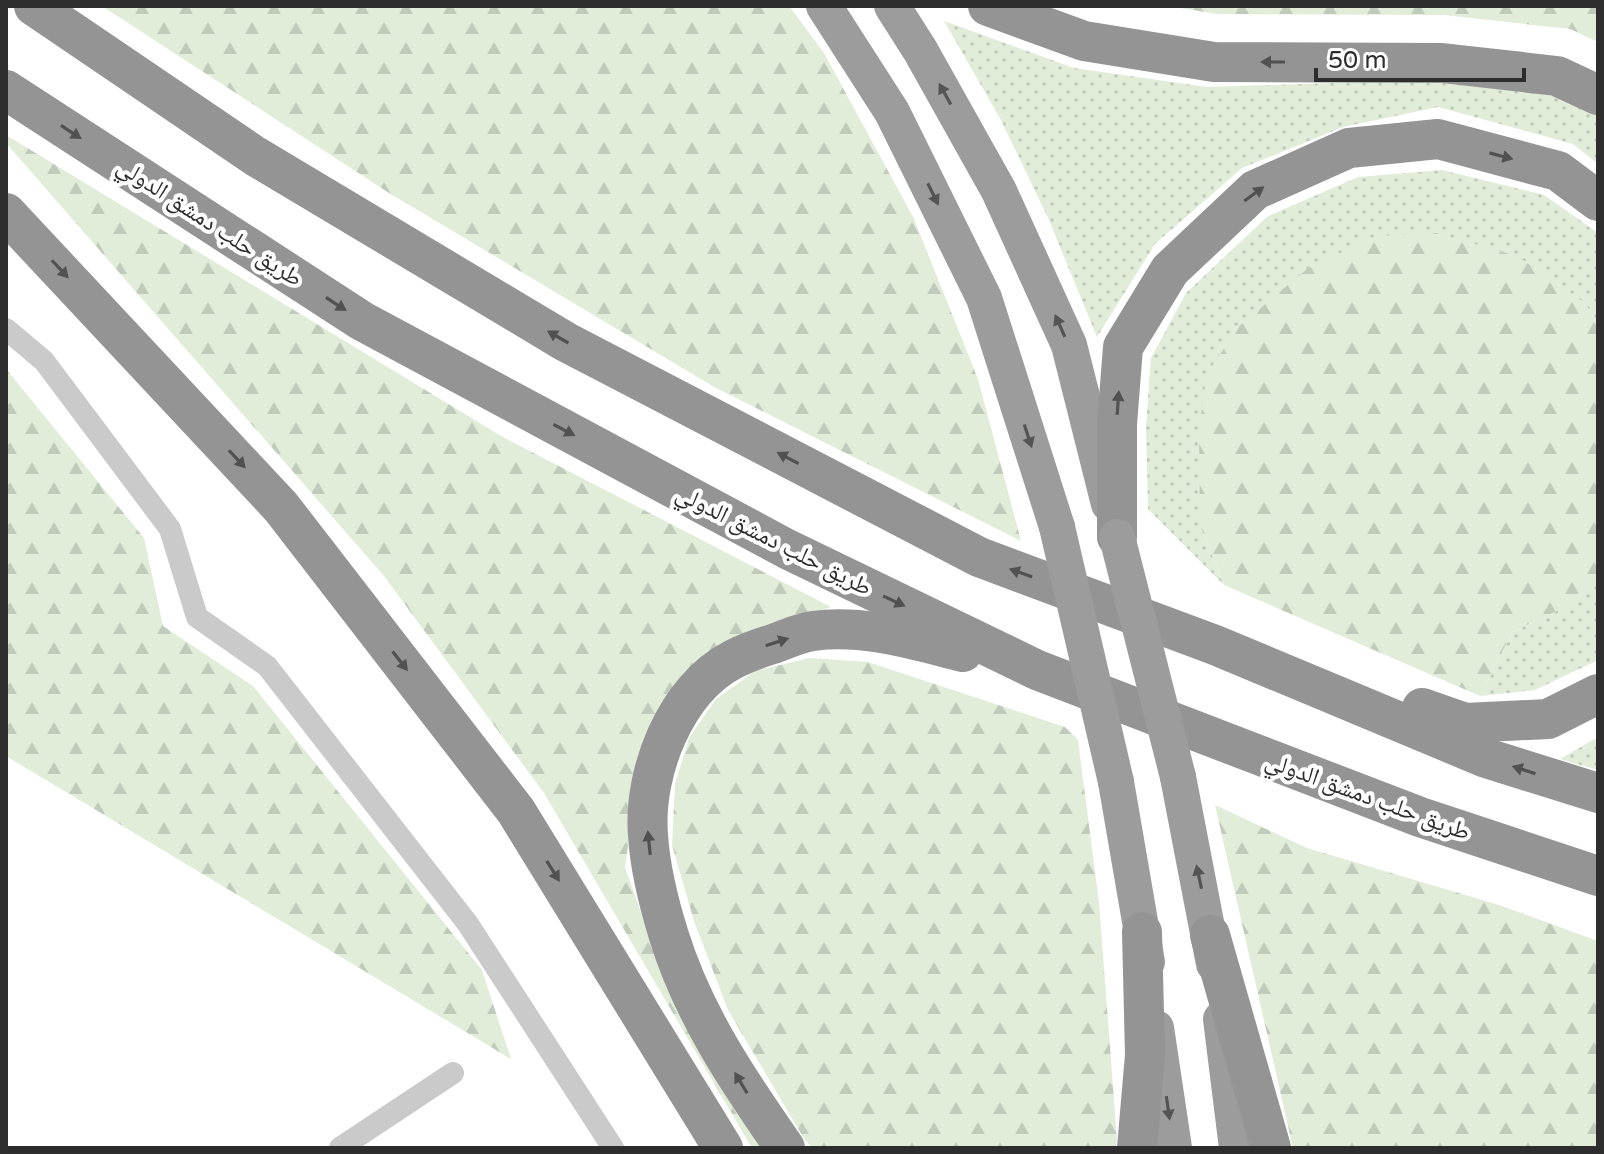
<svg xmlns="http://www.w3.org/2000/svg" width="1604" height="1154" viewBox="0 0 1604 1154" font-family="'Varela Round','Noto Naskh Arabic',sans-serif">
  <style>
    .grass { fill: url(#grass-dots) }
    .forest { fill: url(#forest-firs) }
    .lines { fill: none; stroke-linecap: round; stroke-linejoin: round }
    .minor { stroke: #cacaca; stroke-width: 22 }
    .trunk { stroke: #9c9c9c; stroke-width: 36 }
    .motorway { stroke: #949494; stroke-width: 40 }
    .trunk-bridge { stroke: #9c9c9c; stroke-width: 36 }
    .oneway { fill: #515151 }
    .oneway2 { fill: #545454 }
    .labels { text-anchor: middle; stroke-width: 8; stroke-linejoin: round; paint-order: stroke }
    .street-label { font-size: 24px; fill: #2d2d2d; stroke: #fff }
  </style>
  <defs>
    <pattern id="grass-dots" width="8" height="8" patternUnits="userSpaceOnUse" patternTransform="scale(2)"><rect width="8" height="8" fill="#e1ecd9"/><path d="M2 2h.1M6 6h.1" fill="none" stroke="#c1cbbb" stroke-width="1.8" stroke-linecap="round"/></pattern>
    <pattern id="forest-firs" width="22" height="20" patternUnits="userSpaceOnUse" patternTransform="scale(2)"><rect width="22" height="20" fill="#e1ecd9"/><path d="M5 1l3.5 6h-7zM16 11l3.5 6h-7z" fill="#c1cbbb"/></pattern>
  </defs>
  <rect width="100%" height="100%" fill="#fff"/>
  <g class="grass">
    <path d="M 944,21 L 1074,68 L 1207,87 L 1436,80 L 1552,93 L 1598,115 L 1598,164 L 1573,144 L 1438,107 L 1343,127 L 1242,168 L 1155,244 L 1097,337 L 1049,220 L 1001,120 Z"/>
    <path d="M 1442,170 L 1544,195 L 1598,233 L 1598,324 L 1585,303 L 1200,525 L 1224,585 L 1148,509 L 1146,426 L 1151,358 L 1186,293 L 1268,216 L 1358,177 Z"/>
    <path d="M 1598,574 L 1598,660 L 1535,690 L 1480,696 L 1512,632 L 1562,608 Z"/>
    <path d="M 1598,737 L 1598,770 L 1560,759 Z"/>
  </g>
  <g class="forest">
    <path d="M 102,6 L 789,6 L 824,53 L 913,217 L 978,379 L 1021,541 L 716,388 L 389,193 Z"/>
    <path d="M 1168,6 L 1598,6 L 1598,42 L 1570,29 L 1444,15 L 1217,14 Z"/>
    <path d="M 6,135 L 501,436 L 831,607 L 756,630 L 642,748 L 625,867 L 665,982 L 735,1111 L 762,1148 L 752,1148 L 544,793 L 384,576 L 6,143 Z"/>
    <path d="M 1436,233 L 1517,256 L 1585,303 L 1598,324 L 1598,574 L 1563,608 L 1512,632 L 1480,696 L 1224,585 L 1200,525 L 1199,429 L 1207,374 L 1238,327 L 1307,269 L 1377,236 Z"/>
    <path d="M 6,369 L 144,538 L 163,626 L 253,686 L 482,970 L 511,1059 L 6,756 Z"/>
    <path d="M 810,658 L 868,662 L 1065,727 L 1078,740 L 1099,903 L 1117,1139 L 1116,1148 L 812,1148 L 803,1137 L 728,1010 L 694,921 L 672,845 L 675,784 L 689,738 L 716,699 L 755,671 Z"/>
    <path d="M 1215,805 L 1307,848 L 1499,905 L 1598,941 L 1598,1148 L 1293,1148 Z"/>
  </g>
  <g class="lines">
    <g class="minor">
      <path d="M 6,329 L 44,361 L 170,529 L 197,617 L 267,666 L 468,924 L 613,1148"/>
      <path d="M 340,1148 L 453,1073"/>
    </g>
    <g class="trunk">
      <path d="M 824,6 L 892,112 L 984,298 L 1057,527"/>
      <path d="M 892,6 L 920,50 L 999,191 L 1069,345 L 1109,504"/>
      <path d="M 1178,777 L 1214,964"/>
      <path d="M 1116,782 L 1147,962"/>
      <path d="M 1221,1019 L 1237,1148"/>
      <path d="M 1156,1028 L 1174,1148"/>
    </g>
    <g class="motorway">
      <path d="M 34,6 L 255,156 L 566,342 L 979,557 L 1215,645 L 1486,758 L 1598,793"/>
      <path d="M 988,6 L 1084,41 L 1214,62 L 1442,63 L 1557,76 L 1598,95"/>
      <path d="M 6,90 L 362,321 L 787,549 L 1037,670 L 1420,817 L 1598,876"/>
      <path d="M 6,213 L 281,507 L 516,811 L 723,1148"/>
      <path d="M 1117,537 L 1117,424 L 1123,347 L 1170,270 L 1255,190 L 1349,148 L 1438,139 L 1558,171 L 1598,201"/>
      <path d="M 1422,708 L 1465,723 L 1548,719 L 1598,694"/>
      <path d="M 1210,935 L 1271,1148"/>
      <path d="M 785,1148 C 739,1082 693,1014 669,936 C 659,904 650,869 648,835 C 643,773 675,689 734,659 C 746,653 760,648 773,644 C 786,639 800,633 813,631 C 864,624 914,640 963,652"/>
      <path d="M 1137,1148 L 1145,1055 L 1142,932"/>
    </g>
    <g class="trunk-bridge">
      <path d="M 1057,527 L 1116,782"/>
      <path d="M 1117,537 L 1178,777"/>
    </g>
  </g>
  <defs><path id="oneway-solid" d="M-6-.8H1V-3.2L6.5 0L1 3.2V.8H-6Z" transform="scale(2)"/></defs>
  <g class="oneway">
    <use href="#oneway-solid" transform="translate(1273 62) rotate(-180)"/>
    <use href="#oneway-solid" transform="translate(71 132) rotate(33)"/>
    <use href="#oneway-solid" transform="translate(1501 156) rotate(15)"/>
    <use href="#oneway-solid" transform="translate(1254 194) rotate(-36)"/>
    <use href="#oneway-solid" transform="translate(60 269) rotate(47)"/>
    <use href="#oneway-solid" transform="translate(336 304) rotate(33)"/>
    <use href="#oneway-solid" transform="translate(558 337) rotate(-150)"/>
    <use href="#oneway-solid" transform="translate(1118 403) rotate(-86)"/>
    <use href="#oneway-solid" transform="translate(564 430) rotate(28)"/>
    <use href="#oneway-solid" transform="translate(788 458) rotate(-152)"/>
    <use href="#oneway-solid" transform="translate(237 459) rotate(47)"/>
    <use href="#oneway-solid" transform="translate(1021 573) rotate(-160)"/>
    <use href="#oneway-solid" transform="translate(894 601) rotate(25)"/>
    <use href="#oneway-solid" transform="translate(777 642) rotate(-18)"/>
    <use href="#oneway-solid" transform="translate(400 661) rotate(52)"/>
    <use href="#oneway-solid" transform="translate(1524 770) rotate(-162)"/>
    <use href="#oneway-solid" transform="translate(649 843) rotate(-96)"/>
    <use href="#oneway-solid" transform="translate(553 871) rotate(58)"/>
    <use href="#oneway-solid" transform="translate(741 1083) rotate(-121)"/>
  </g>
  <g class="oneway2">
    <use href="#oneway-solid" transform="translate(945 94) rotate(-119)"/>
    <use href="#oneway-solid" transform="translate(933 194) rotate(64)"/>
    <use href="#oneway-solid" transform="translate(1060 326) rotate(-114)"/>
    <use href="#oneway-solid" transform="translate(1028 436) rotate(72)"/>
    <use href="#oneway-solid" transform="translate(1199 877) rotate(-102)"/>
    <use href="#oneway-solid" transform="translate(1168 1108) rotate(82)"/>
  </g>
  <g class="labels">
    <g class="street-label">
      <text transform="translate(210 222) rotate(33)" y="8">طريق حلب دمشق الدولي</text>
      <text transform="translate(774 540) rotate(27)" y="8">طريق حلب دمشق الدولي</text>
      <text transform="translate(1368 796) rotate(20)" y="8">طريق حلب دمشق الدولي</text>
    </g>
  </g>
  <rect width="1604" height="1154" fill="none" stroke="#2d2d2d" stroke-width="16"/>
  <path d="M1316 68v12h208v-12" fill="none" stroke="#2d2d2d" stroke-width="4"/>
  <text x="1328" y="68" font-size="24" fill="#2d2d2d" stroke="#ffffff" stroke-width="6" paint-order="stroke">50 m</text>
</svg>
